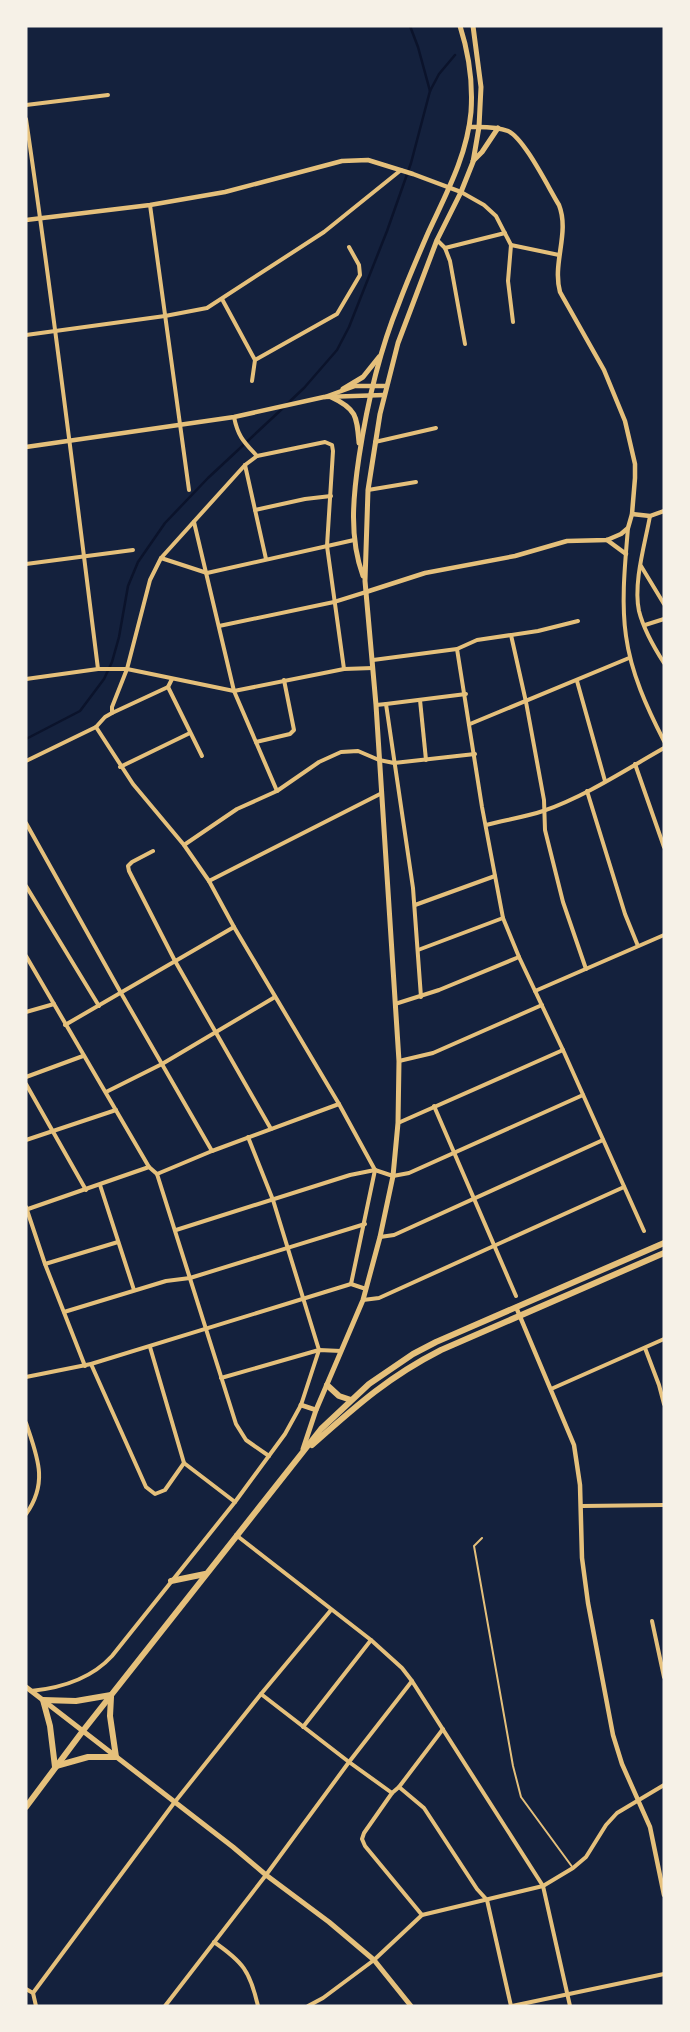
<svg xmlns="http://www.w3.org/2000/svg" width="690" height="2032" viewBox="0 0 690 2032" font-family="Poppins,sans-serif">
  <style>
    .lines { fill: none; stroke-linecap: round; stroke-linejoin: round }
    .stream { stroke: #0b132b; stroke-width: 2.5 }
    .service { stroke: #e5c07b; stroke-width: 2 }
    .minor { stroke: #e5c07b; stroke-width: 4 }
    .tertiary { stroke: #e5c07b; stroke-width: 4.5 }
    .secondary { stroke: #e5c07b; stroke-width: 5 }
    .trunk { stroke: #e5c07b; stroke-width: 6 }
  </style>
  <rect width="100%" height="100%" fill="#14213d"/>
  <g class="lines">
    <g class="stream">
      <path d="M 410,26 L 418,47 L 430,91"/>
      <path d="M 287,404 L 304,388 L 337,350 L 349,327 L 387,231 L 411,163 L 430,91 L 439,74 L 455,55"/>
      <path d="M 26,739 L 80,711 L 104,679 L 112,662 L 119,637 L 128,586 L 138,562 L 165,523 L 208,478 L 283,408"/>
    </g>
    <path class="service" d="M 482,1538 L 474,1546 L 513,1766 L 521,1797 L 573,1868"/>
    <g class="minor">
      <path d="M 26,105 L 108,95"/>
      <path d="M 26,119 C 53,302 75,485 98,669"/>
      <path d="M 461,192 L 484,205 L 496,216 L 511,245 L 508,281 L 513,322"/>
      <path d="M 150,205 L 189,490"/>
      <path d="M 437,240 L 445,248 L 450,261 L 465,344"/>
      <path d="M 511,245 L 559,255"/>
      <path d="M 445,248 L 505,233"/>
      <path d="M 222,299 L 255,360"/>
      <path d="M 26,335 L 165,316 L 207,308 L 324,232 L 401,170"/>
      <path d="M 252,381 L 255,360 L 337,314 L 360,275 L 359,265 L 349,247"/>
      <path d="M 234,417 C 238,437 244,442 257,456"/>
      <path d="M 375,442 L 436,428"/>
      <path d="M 245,465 L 266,559"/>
      <path d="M 368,490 L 416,482"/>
      <path d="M 255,510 L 305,499 L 331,496"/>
      <path d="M 650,516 C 645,544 633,583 639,611 C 643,627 655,649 664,663"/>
      <path d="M 194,522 L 234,691 L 277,791"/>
      <path d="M 628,528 C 625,564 621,602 626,636 C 631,673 647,708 664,741"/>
      <path d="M 161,558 L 207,573 L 354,540"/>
      <path d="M 26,564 L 133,550"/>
      <path d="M 641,566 L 664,604"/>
      <path d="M 645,625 L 664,619"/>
      <path d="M 219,626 L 334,602 L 366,592"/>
      <path d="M 511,635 L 526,702 L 544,800 L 545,830 L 563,902 L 586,969"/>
      <path d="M 457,649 L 482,807 L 503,918 L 519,957 L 563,1050 L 644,1231"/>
      <path d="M 373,660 L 457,649 L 477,640 L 538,631 L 578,621"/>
      <path d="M 26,679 L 98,669 L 127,669 L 234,691 L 344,669 L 373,668"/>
      <path d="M 577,681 L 605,781"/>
      <path d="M 168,687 L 202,756"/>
      <path d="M 420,700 L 426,760"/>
      <path d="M 386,704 L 466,694"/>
      <path d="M 376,705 L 386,704 L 413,888 L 421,997"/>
      <path d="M 112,713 L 112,707 L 127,669 L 150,580 L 161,558 L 245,465 L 257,456 L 325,442 L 332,445 L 333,451 L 327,546 L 344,669"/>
      <path d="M 470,724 L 629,658"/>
      <path d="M 96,727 L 133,784 L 184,845 L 209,881 L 234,927 L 339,1104 L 375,1170"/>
      <path d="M 256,742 L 290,734 L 294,730 L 284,680"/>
      <path d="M 26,761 L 96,727 L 105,717 L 112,713 L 168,687 L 172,679"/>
      <path d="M 635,764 L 664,847"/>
      <path d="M 120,767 L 190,733"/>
      <path d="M 587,791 L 625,914 L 638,946"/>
      <path d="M 26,823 L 121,993 L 212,1151"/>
      <path d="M 486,825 C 505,820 525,817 543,811 C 586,796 625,770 664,748"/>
      <path d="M 184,845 L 237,809 L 277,791 L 319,762 L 341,752 L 358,751 L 379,760 L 394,763 L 475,754"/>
      <path d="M 153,851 L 132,862 L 128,866 L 129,871 L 175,961 L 271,1129"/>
      <path d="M 209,881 L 382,793"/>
      <path d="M 26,886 L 99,1006"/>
      <path d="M 415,905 L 495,876"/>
      <path d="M 418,950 L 503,918"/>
      <path d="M 26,956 L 149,1167 L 157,1174 L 236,1424 L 246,1440 L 269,1456"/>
      <path d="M 535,991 L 664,935"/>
      <path d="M 395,1004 L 439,990 L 519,957"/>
      <path d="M 26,1012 L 54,1004"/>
      <path d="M 65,1025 L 234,927"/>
      <path d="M 399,1061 L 433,1053 L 542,1005"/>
      <path d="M 26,1077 L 83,1056"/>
      <path d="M 26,1084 L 86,1190"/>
      <path d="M 106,1092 L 162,1064 L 275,997"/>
      <path d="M 434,1106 L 516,1296"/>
      <path d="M 398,1123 L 563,1050"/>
      <path d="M 26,1140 L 116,1110"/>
      <path d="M 157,1174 L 212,1151 L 339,1104"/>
      <path d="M 100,1185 L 134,1290"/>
      <path d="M 26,1207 L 45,1264 L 85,1366"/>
      <path d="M 28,1209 L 149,1167"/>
      <path d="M 176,1230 L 350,1175 L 375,1170 L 393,1176 L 409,1173 L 583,1095"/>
      <path d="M 380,1237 L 394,1235 L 603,1140"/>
      <path d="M 45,1264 L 118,1242"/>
      <path d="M 351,1284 L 375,1170"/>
      <path d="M 363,1300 L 379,1298 L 624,1187"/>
      <path d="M 64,1312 L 166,1281 L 190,1278 L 365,1224"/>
      <path d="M 150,1347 L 184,1463 L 235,1502"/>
      <path d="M 645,1348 L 659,1385 L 664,1404"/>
      <path d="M 91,1364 L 146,1487 L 155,1494 L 165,1490 L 184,1463"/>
      <path d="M 26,1377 L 91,1364 L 351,1284 L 366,1289"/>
      <path d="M 221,1378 L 319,1350 L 273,1200 L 248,1137"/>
      <path d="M 551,1389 L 664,1339"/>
      <path d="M 26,1423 C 37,1456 49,1482 26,1514"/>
      <path d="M 582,1506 L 664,1505"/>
      <path d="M 236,1535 L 371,1640 L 402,1668 L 412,1681 L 543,1886 L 570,2006"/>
      <path d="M 652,1621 L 664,1677"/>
      <path d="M 31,1691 C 61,1688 91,1679 112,1656 L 235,1502 L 285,1434 L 301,1405 L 319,1350 L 341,1351"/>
      <path d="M 261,1694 L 349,1762 L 392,1793"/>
      <path d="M 303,1727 L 371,1640"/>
      <path d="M 399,1787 L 443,1729"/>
      <path d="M 422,1915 L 365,1846 L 362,1839 L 364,1833 L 392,1793 L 399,1787 L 424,1808 L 477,1889 L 487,1900 L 511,2006"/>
      <path d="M 214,1942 C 243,1962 250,1971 258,2006"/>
      <path d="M 26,1989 L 33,1993 L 36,2006"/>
      <path d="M 33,1993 L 174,1803 L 261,1694 L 331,1610"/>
      <path d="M 165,2006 L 266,1875 L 349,1762 L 412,1681"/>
      <path d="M 308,2006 L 323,1998 L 374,1960 L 422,1915 L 543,1886 L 573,1868 L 586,1857 L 606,1825 L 617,1813 L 664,1785"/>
      <path d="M 512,2006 L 664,1974"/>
    </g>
    <g class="tertiary">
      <path d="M 26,220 L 150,205 L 225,192 L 342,161 L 368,160 L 413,174 L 461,192"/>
      <path d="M 325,397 L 355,386 L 386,386"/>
      <path d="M 26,447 L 234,417 L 324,397 L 384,395"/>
      <path d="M 632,514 L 650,516 L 664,511"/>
      <path d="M 607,540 L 626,554"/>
      <path d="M 366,592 L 425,573 L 515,556 L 567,541 L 607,540 L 621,534 L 628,528 L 632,514 L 635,478 L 635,464 L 625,421 L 604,370 L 560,292 C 552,263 570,233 559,205 C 548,187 524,138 508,131 C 496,126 481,127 469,127"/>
      <path d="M 516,1307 L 574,1445 L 580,1485 L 582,1558 L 588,1603 L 613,1735 L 622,1764 L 650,1827 L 664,1895"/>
    </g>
    <g class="secondary">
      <path d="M 473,161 L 482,152 L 498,128"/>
      <path d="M 343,389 L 363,377 L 379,357"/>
      <path d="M 331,397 C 357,409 357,417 359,443"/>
      <path d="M 363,576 C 349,537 353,497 359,457 C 367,404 379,352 399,303 C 408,279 418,256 428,233 C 446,194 467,156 471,112 C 473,83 469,54 460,26"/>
      <path d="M 301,1405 L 316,1410"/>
      <path d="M 303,1449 L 316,1410 L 363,1300 L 380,1237 L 393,1176 L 398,1123 L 399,1061 L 376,705 L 365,581 L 368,490 L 380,414 L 398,343 L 437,240 L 461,192 L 473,162 L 479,127 L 481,87 L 473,26"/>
      <path d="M 26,1687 L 233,1847 L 266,1875 L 329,1922 L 374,1960 L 411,2006"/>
    </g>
    <g class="trunk">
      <path d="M 327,1385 L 339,1396 L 351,1400"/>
      <path d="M 312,1445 C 356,1406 388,1377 441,1350 L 664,1253"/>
      <path d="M 171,1581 L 205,1574"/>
      <path d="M 56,1766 L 88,1757 L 116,1757 L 110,1716 L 111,1697"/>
      <path d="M 55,1767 L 50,1726 L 43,1700 L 76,1701 L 111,1695"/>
      <path d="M 26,1807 L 82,1732 L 321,1429 L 369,1384 L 413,1354 L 436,1342 L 664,1243"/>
    </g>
  </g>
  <rect width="690" height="2032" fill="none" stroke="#f6f1e7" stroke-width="55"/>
</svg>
